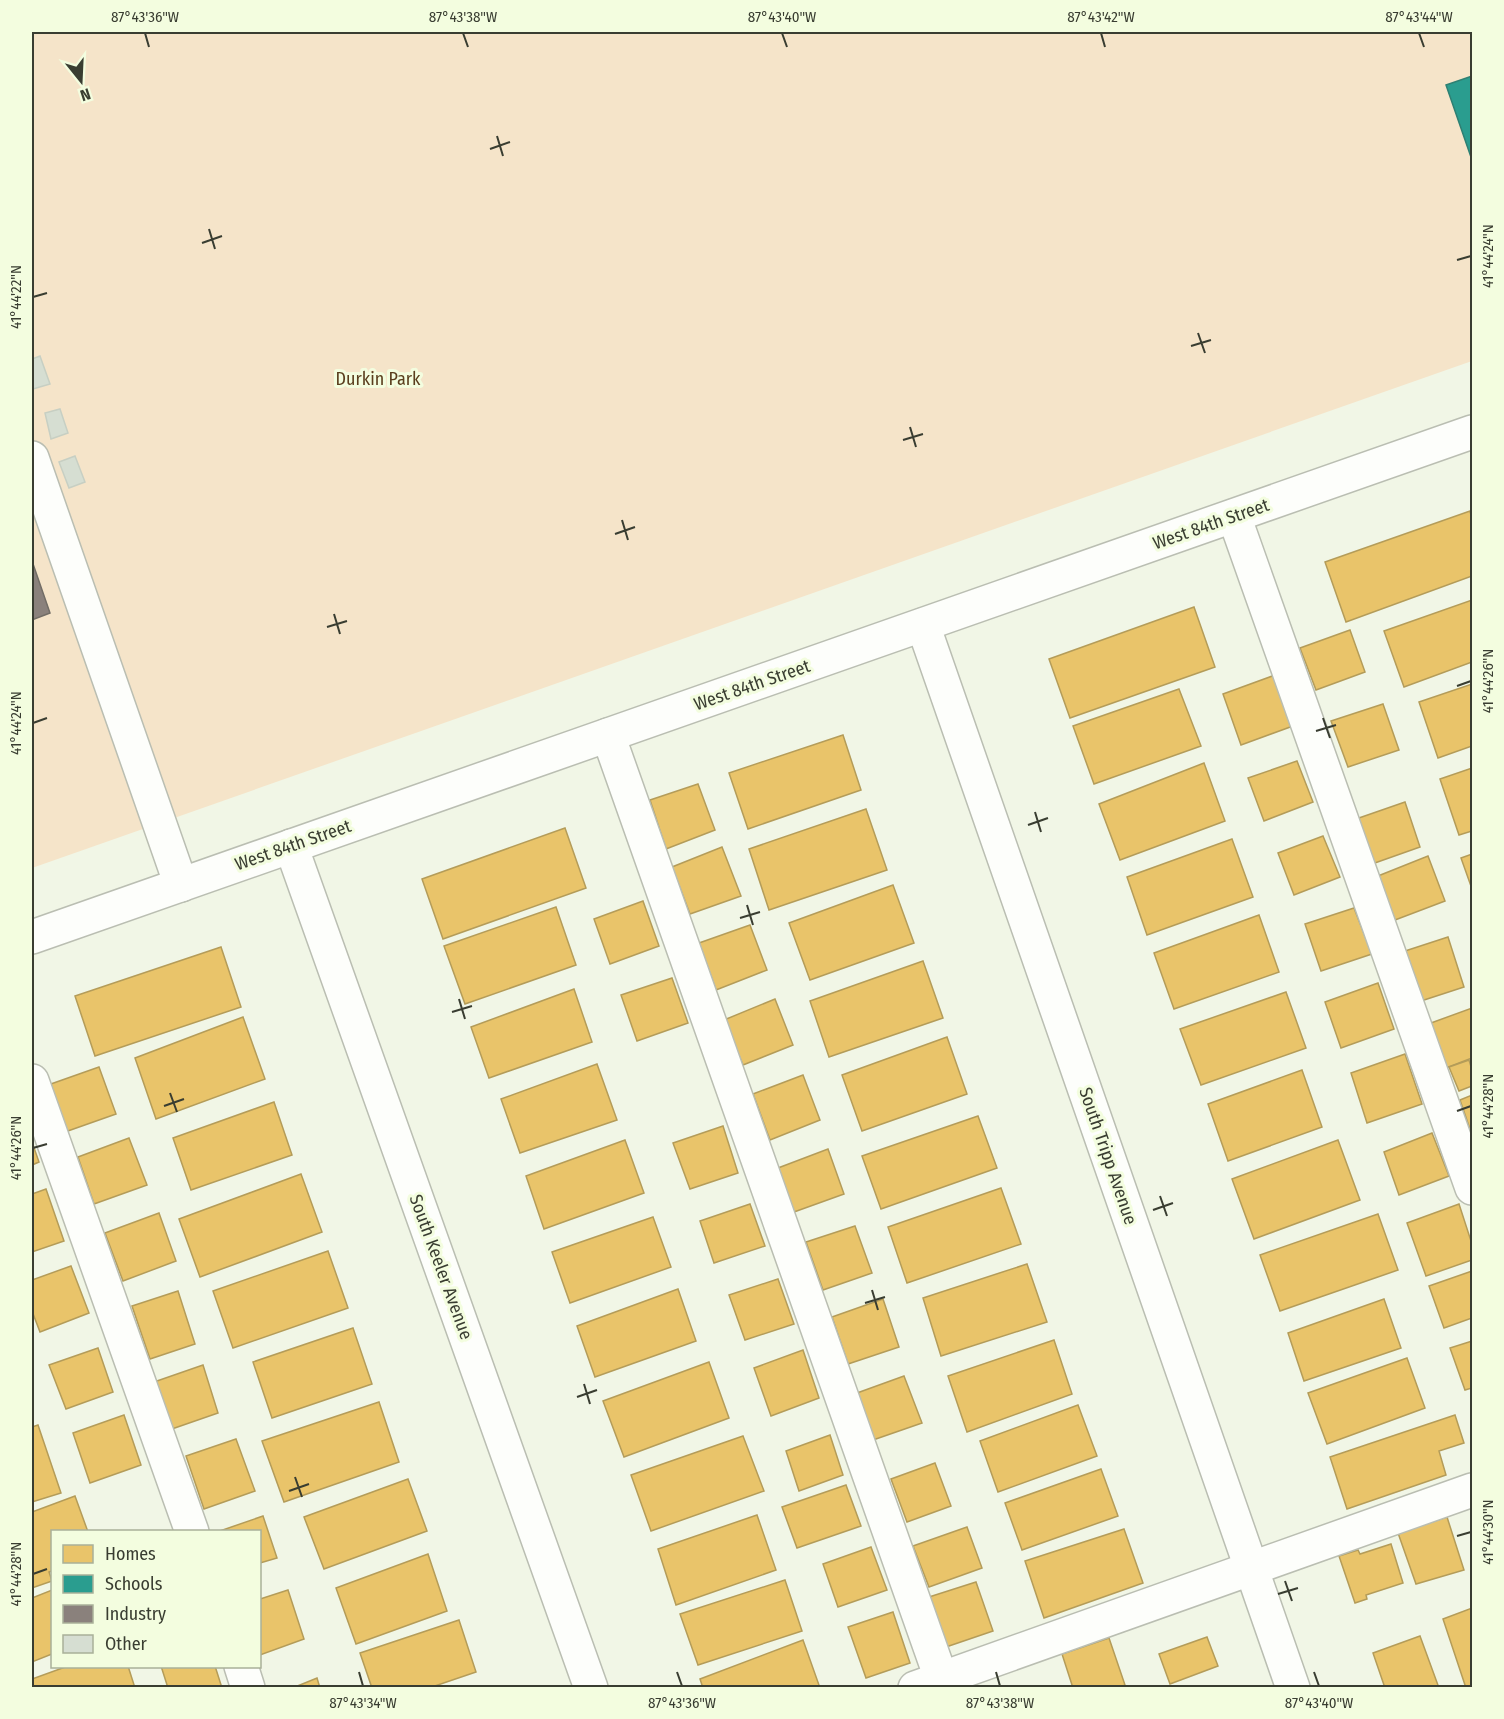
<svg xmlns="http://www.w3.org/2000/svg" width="1504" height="1719" viewBox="0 0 1504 1719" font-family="'Fira Sans Condensed',sans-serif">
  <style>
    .green { fill: #f5e4c9 }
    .homes { fill: #e9c46a; stroke: #b49c59; stroke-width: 1.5 }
    .schools { fill: #2a9d8f; stroke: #2e8073; stroke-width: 1.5 }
    .industry { fill: #8a817c; stroke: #726d66; stroke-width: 1.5 }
    .building { fill: #d6ded2; stroke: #c7cfc3; stroke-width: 1.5 }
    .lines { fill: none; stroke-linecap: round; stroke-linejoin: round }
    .minor-casing { stroke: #babeb2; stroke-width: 36 }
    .minor { stroke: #fdfefb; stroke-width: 33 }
    .ticks { fill: none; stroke: #393d31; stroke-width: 2 }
    .labels { text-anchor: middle; stroke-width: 6; stroke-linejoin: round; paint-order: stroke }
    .park-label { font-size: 18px; fill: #5a3e1d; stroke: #f3fddf }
    .street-label { font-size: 18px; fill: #393d31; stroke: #f3fddf }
    .neatline { fill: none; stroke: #393d31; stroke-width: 2 }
    .ticks-label { font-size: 15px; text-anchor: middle; fill: #393d31 }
  </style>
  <rect width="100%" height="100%" fill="#f1f6e6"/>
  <path class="green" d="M 32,32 L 1472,32 L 1472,361 L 32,868 Z"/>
  <g class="homes">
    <path d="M 1470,511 L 1472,519 L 1472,576 L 1346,622 L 1325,562 Z"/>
    <path d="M 1472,600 L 1472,662 L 1404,687 L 1384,631 Z"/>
    <path d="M 1194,607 L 1215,667 L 1070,718 L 1049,659 Z"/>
    <path d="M 1350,630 L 1365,672 L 1316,690 L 1300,648 Z"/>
    <path d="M 1275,675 L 1293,726 L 1241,745 L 1223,694 Z"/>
    <path d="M 1472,684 L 1472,746 L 1438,758 L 1419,702 Z"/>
    <path d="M 1179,689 L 1201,746 L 1094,784 L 1073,726 Z"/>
    <path d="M 1383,704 L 1399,750 L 1348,767 L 1331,721 Z"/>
    <path d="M 843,735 L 861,790 L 748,829 L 729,773 Z"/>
    <path d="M 1297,761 L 1313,802 L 1264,821 L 1248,778 Z"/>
    <path d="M 1204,763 L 1225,821 L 1120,860 L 1099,804 Z"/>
    <path d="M 1472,768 L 1472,831 L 1459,835 L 1440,779 Z"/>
    <path d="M 698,784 L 715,830 L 666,849 L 650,800 Z"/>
    <path d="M 1405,802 L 1420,847 L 1372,864 L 1356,819 Z"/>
    <path d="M 866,809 L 887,870 L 769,910 L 749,849 Z"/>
    <path d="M 565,828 L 586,888 L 443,939 L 422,879 Z"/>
    <path d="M 1323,836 L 1340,877 L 1294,895 L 1278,853 Z"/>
    <path d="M 1232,839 L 1253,897 L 1147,935 L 1127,877 Z"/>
    <path d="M 722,847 L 741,896 L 690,914 L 672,867 Z"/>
    <path d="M 1472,854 L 1472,889 L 1461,858 Z"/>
    <path d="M 1428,856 L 1445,901 L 1395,920 L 1378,876 Z"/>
    <path d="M 893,885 L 914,943 L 810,980 L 789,923 Z"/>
    <path d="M 643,901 L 659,946 L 610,964 L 594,919 Z"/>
    <path d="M 556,907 L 576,965 L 465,1004 L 444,946 Z"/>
    <path d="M 1354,908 L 1372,954 L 1321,971 L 1305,924 Z"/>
    <path d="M 1259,915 L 1279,972 L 1174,1009 L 1154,953 Z"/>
    <path d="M 750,925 L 767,970 L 716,990 L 699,943 Z"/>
    <path d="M 1448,937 L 1464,987 L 1421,1001 L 1405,951 Z"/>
    <path d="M 221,947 L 241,1007 L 95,1056 L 75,996 Z"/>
    <path d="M 923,961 L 943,1018 L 829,1057 L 810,1001 Z"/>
    <path d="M 672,978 L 688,1023 L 637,1041 L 621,995 Z"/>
    <path d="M 1378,983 L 1394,1029 L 1341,1048 L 1325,1002 Z"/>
    <path d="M 574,989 L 592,1042 L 489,1078 L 471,1027 Z"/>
    <path d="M 1286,992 L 1306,1048 L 1201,1085 L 1180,1029 Z"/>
    <path d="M 775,999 L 793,1045 L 743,1065 L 724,1020 Z"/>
    <path d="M 1472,1008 L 1472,1058 L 1446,1068 L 1431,1023 Z"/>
    <path d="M 243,1017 L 265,1079 L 156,1119 L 135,1058 Z"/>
    <path d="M 947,1037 L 967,1094 L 862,1131 L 842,1075 Z"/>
    <path d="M 1405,1054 L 1422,1104 L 1367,1123 L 1351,1073 Z"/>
    <path d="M 1469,1060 L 1472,1070 L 1472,1086 L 1459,1091 L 1449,1067 Z"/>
    <path d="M 597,1064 L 617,1120 L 520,1153 L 501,1099 Z"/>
    <path d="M 99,1067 L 116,1114 L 65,1132 L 48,1085 Z"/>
    <path d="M 1302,1070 L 1322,1127 L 1228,1161 L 1208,1104 Z"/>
    <path d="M 803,1075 L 820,1120 L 770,1140 L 753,1094 Z"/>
    <path d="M 1472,1095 L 1472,1135 L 1460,1100 Z"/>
    <path d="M 274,1102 L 292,1155 L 191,1190 L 173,1138 Z"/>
    <path d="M 978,1116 L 997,1168 L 881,1209 L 862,1156 Z"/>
    <path d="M 723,1126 L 738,1173 L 690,1189 L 673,1143 Z"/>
    <path d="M 1432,1133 L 1449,1176 L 1399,1195 L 1384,1152 Z"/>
    <path d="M 129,1138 L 147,1185 L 94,1204 L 78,1157 Z"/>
    <path d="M 625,1140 L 644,1193 L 544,1229 L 526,1176 Z"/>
    <path d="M 1338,1140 L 1360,1200 L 1254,1239 L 1232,1179 Z"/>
    <path d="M 32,1142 L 39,1162 L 32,1165 Z"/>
    <path d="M 828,1149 L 844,1194 L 794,1212 L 778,1168 Z"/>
    <path d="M 301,1174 L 322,1232 L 200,1277 L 179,1219 Z"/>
    <path d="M 1001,1188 L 1021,1244 L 907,1283 L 888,1227 Z"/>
    <path d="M 46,1189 L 64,1241 L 32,1252 L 32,1194 Z"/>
    <path d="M 750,1204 L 765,1246 L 714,1263 L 700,1221 Z"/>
    <path d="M 1459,1204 L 1472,1244 L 1472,1260 L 1426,1276 L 1407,1223 Z"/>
    <path d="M 159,1213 L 176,1261 L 123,1281 L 105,1233 Z"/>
    <path d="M 1378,1214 L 1398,1270 L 1280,1311 L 1260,1255 Z"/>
    <path d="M 653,1217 L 671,1267 L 570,1303 L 552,1252 Z"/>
    <path d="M 855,1226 L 872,1273 L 823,1290 L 806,1242 Z"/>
    <path d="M 328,1251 L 348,1308 L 233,1348 L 213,1291 Z"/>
    <path d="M 1027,1264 L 1047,1322 L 941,1356 L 923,1298 Z"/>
    <path d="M 71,1266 L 89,1313 L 40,1332 L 32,1311 L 32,1280 Z"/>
    <path d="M 1472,1271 L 1472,1318 L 1444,1328 L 1429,1286 Z"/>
    <path d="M 778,1279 L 794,1324 L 745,1340 L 729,1295 Z"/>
    <path d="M 678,1289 L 696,1341 L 595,1377 L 577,1326 Z"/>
    <path d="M 178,1291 L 195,1344 L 150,1359 L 132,1306 Z"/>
    <path d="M 883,1299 L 899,1347 L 848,1364 L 832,1317 Z"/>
    <path d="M 1384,1299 L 1401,1348 L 1304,1381 L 1288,1333 Z"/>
    <path d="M 353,1328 L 372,1384 L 272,1418 L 253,1362 Z"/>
    <path d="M 1054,1340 L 1072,1394 L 967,1432 L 948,1376 Z"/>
    <path d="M 1472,1341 L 1472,1388 L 1465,1390 L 1450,1348 Z"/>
    <path d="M 98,1348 L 113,1392 L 66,1409 L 49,1365 Z"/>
    <path d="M 803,1350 L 819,1398 L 771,1416 L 754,1368 Z"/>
    <path d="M 1407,1358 L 1425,1408 L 1327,1444 L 1308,1393 Z"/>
    <path d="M 709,1362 L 729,1418 L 624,1457 L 603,1401 Z"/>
    <path d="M 203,1365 L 218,1413 L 169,1430 L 154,1382 Z"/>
    <path d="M 904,1376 L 922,1423 L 873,1440 L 857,1393 Z"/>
    <path d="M 379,1402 L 399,1462 L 284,1502 L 262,1441 Z"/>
    <path d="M 1078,1405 L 1097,1456 L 998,1492 L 980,1441 Z"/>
    <path d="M 124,1415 L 141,1465 L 90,1483 L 73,1433 Z"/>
    <path d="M 1455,1415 L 1464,1443 L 1439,1451 L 1446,1475 L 1347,1509 L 1330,1457 Z"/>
    <path d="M 38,1425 L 61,1493 L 32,1502 L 32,1427 Z"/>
    <path d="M 830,1435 L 843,1475 L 799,1491 L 786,1451 Z"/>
    <path d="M 743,1436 L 764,1491 L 651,1531 L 631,1475 Z"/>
    <path d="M 236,1439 L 255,1491 L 204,1509 L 186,1456 Z"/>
    <path d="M 935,1463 L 951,1506 L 907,1522 L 891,1479 Z"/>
    <path d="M 1101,1469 L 1118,1516 L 1022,1550 L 1005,1503 Z"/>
    <path d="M 408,1479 L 427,1531 L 324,1569 L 304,1517 Z"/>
    <path d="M 846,1485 L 861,1526 L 797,1548 L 782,1507 Z"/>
    <path d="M 75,1496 L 88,1532 L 52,1532 L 52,1571 L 49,1572 L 52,1581 L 32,1588 L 32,1512 Z"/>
    <path d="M 757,1515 L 776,1570 L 676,1605 L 658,1549 Z"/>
    <path d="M 263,1516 L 277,1558 L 260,1563 L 260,1532 L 217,1532 Z"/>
    <path d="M 1447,1517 L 1464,1570 L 1416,1584 L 1398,1533 Z"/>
    <path d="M 967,1527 L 982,1568 L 929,1587 L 913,1546 Z"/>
    <path d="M 1124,1529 L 1143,1583 L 1044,1618 L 1025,1561 Z"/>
    <path d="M 1391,1544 L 1403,1583 L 1366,1595 L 1367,1599 L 1355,1603 L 1339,1556 L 1358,1550 L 1360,1554 Z"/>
    <path d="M 871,1547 L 887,1590 L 838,1607 L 823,1564 Z"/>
    <path d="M 428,1554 L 447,1611 L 356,1644 L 336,1588 Z"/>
    <path d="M 785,1580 L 802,1631 L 698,1665 L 680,1614 Z"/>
    <path d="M 976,1582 L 993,1631 L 946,1647 L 929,1597 Z"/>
    <path d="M 52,1590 L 52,1654 L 32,1662 L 32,1598 Z"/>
    <path d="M 288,1590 L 304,1639 L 260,1655 L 260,1599 Z"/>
    <path d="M 1472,1608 L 1472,1688 L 1466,1688 L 1443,1619 Z"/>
    <path d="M 893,1612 L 910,1663 L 866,1678 L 848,1627 Z"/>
    <path d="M 459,1620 L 476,1672 L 429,1688 L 372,1688 L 360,1653 Z"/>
    <path d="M 1420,1636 L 1439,1688 L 1385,1688 L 1373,1653 Z"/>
    <path d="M 1207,1637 L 1218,1666 L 1170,1684 L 1159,1654 Z"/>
    <path d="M 1109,1638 L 1125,1685 L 1118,1688 L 1073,1688 L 1062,1654 Z"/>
    <path d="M 803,1640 L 820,1688 L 703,1688 L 700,1679 Z"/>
    <path d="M 68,1666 L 128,1666 L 135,1688 L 32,1688 L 32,1679 Z"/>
    <path d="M 161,1666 L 215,1666 L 222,1688 L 168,1688 Z"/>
    <path d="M 317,1678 L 320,1688 L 293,1688 L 295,1687 Z"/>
  </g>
  <path class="schools" d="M 1472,76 L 1472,160 L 1446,85 Z"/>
  <path class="industry" d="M 32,561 L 50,613 L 32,620 Z"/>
  <g class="building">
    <path d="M 40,356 L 50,384 L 33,389 L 32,359 Z"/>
    <path d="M 60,409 L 68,433 L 51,439 L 45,413 Z"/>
    <path d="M 75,456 L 85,482 L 69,488 L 59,462 Z"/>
  </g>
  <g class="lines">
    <defs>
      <g id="minor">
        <path d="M 32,458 L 181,885"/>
        <path d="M 1234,516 L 1472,1188"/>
        <path d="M 923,625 L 1293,1688"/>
        <path d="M 608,735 L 941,1678"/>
        <path d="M 291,846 L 591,1688"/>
        <path d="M 32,937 L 1472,432"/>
        <path d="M 32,1081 L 192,1532"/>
        <path d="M 241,1666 L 248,1688"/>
        <path d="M 915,1688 L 1472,1490"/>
      </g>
    </defs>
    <use href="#minor" class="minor-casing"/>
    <use href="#minor" class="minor"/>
  </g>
  <path class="ticks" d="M 145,33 L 149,47M 463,33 L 468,47M 782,33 L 787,47M 1101,33 L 1105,47M 1419,33 L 1424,47M 497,136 L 503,156M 490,149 L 510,142M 209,229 L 215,249M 202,243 L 222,236M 1457,260 L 1471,256M 33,297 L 47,293M 1198,333 L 1205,353M 1191,346 L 1211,340M 910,427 L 916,447M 903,440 L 923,434M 622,520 L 628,540M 615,534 L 635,527M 334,614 L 340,634M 327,627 L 347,621M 1457,686 L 1471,681M 1323,718 L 1330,738M 33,723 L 47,718M 1316,731 L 1336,725M 1035,812 L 1041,832M 1028,825 L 1048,818M 747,905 L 753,925M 740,918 L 760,912M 459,999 L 465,1019M 452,1012 L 472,1006M 170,1093 L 177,1112M 164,1106 L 184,1099M 1457,1111 L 1471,1106M 33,1148 L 47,1144M 1160,1196 L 1167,1216M 1153,1210 L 1173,1203M 872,1290 L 878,1310M 865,1303 L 885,1297M 584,1384 L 590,1404M 577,1397 L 597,1390M 295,1477 L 302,1497M 289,1491 L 309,1484M 1457,1536 L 1471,1532M 33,1574 L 47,1569M 1285,1581 L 1292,1601M 1278,1594 L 1298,1588M 359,1672 L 363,1686M 677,1672 L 682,1686M 996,1672 L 1000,1686M 1314,1672 L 1319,1686"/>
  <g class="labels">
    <g class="park-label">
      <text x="378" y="385">Durkin Park</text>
    </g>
    <g class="street-label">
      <text transform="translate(1211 524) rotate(-19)" y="6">West 84th Street</text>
      <text transform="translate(752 685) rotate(-19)" y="6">West 84th Street</text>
      <text transform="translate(293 845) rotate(-19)" y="6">West 84th Street</text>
      <text transform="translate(1108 1156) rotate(71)" y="6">South Tripp Avenue</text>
      <text transform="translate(441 1267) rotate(70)" y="6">South Keeler Avenue</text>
    </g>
  </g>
  <rect width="1504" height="1719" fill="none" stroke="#f3fddf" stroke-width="66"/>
  <rect x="51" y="1530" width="210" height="138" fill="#f3fddf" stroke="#a9b099" stroke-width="1.5"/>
  <rect x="63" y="1545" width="30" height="18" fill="#e9c46a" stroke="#a9b099" stroke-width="1.5"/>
  <text x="105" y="1560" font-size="18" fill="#393d31">Homes</text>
  <rect x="63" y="1575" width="30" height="18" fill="#2a9d8f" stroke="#a9b099" stroke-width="1.5"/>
  <text x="105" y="1590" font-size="18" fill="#393d31">Schools</text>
  <rect x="63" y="1605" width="30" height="18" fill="#8a817c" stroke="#a9b099" stroke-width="1.5"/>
  <text x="105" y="1620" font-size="18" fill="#393d31">Industry</text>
  <rect x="63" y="1635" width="30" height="18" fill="#d6ded2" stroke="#a9b099" stroke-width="1.5"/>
  <text x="105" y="1650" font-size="18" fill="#393d31">Other</text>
  <g transform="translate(81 81) rotate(162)" stroke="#f3fddf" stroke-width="4.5" paint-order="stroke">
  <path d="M0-4.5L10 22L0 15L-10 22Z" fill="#393d31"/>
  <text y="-9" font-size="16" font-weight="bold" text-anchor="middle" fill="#393d31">N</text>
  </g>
  <rect x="33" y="33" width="1438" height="1653" class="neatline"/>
  <g class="ticks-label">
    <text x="145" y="22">87°43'36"W</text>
    <text x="463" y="22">87°43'38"W</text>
    <text x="782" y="22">87°43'40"W</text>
    <text x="1101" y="22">87°43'42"W</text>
    <text x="1419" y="22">87°43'44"W</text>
    <text transform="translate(1488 256) rotate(-90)" y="5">41°44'24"N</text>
    <text transform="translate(16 297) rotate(-90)" y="5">41°44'22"N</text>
    <text transform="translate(1488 681) rotate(-90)" y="5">41°44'26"N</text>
    <text transform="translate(16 723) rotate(-90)" y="5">41°44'24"N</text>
    <text transform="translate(1488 1106) rotate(-90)" y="5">41°44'28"N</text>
    <text transform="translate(16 1148) rotate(-90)" y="5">41°44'26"N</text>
    <text transform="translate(1488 1532) rotate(-90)" y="5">41°44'30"N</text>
    <text transform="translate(16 1574) rotate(-90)" y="5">41°44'28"N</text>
    <text x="363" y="1708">87°43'34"W</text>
    <text x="682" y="1708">87°43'36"W</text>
    <text x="1000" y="1708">87°43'38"W</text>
    <text x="1319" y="1708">87°43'40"W</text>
  </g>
</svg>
